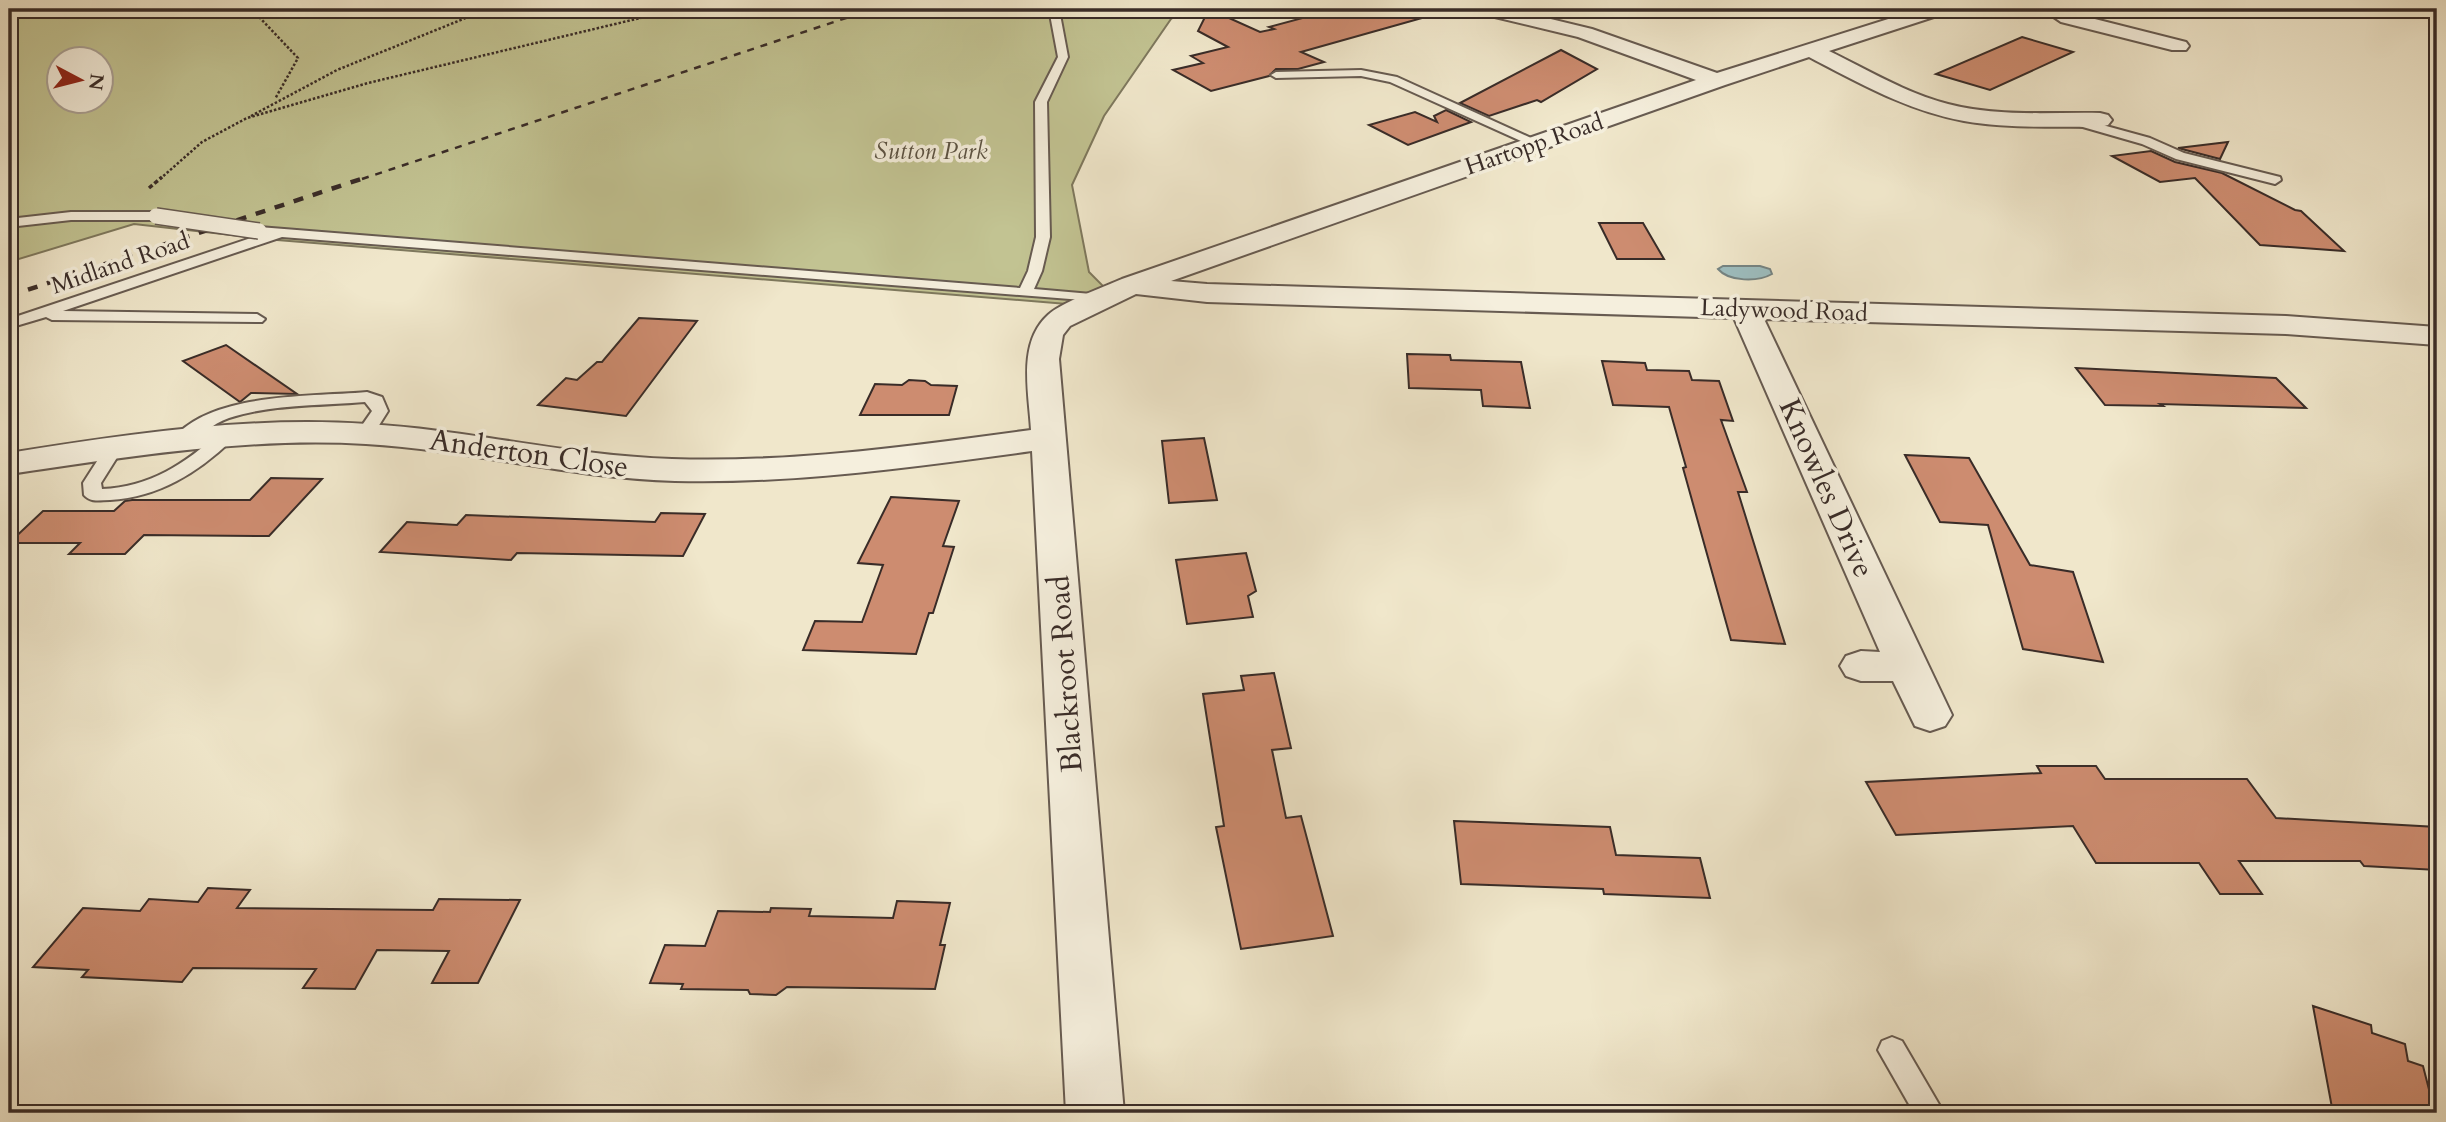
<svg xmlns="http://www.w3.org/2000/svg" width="2446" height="1122" viewBox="0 0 2446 1122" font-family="Cardo,serif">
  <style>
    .green { fill: #c2c392; stroke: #7e785d; stroke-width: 2; fill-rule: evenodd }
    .water { fill: #9dbec0; stroke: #758483; stroke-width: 2 }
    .building { fill: #cd8c70; stroke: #392c28; stroke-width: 2 }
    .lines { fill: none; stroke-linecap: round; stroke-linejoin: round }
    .service-casing { stroke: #675b51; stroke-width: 4 }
    .minor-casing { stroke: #675b51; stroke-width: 4 }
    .path-far1 { stroke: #392c28; stroke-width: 2.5; stroke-dasharray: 2.5 2; stroke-linecap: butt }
    .path { stroke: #392c28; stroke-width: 3.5; stroke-dasharray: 4.5 2.5; stroke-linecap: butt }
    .service { fill: #f5efdd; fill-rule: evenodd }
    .minor { fill: #f5efdd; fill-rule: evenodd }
    .rail-far1 { stroke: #392c28; stroke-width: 2.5; stroke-dasharray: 7 7; stroke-linecap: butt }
    .rail { stroke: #392c28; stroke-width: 4.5; stroke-dasharray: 10 10; stroke-linecap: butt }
    .service-bridge-casing { stroke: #675b51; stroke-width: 18; stroke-linecap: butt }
    .service-bridge { stroke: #f5efdd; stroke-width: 15 }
    .labels { text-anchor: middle; stroke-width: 7; stroke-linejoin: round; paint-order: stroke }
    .far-street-label { font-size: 24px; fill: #392c28; stroke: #f5efdd }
    .far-park-label { font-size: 24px; font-style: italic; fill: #5b5242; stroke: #f5efdd }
    .street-label { font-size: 30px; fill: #392c28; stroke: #f5efdd }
  </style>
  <rect width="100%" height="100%" fill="#f0e7cb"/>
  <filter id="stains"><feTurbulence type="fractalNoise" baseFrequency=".00286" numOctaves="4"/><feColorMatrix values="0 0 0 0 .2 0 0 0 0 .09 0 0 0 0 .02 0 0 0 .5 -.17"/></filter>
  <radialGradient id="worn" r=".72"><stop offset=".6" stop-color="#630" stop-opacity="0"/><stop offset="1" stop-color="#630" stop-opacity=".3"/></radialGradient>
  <path class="green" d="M 9,9 L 1188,9 L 1171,19 L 1104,116 L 1072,185 L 1089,272 L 1106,289 L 1067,304 L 277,240 L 134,224 L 9,262 ZM 60,60 L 102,60 L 102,102 L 60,102 Z"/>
  <path class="water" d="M 1723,266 L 1760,266 L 1770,269 L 1772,274 C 1758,282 1729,282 1718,269 Z"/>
  <g class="building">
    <path d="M 1209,9 L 1260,32 L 1274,29 L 1269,27 L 1336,9 L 1421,9 L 1422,18 L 1301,52 L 1324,62 L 1298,69 L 1276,69 L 1269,76 L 1211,91 L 1173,70 L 1203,63 L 1191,56 L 1228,47 L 1198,31 Z"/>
    <path d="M 2022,37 L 2073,52 L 1990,90 L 1936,74 Z"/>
    <path d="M 1561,50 L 1597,69 L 1541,102 L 1537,100 L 1489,116 L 1460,103 Z"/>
    <path d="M 1446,110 L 1471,122 L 1408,145 L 1369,125 L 1415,112 L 1437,122 L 1434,116 Z"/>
    <path d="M 2228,142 L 2220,159 L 2178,148 Z"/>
    <path d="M 2151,151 L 2175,162 L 2222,173 L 2295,210 L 2301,211 L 2344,251 L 2260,245 L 2195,178 L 2160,182 L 2112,156 Z"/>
    <path d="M 1599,223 L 1643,223 L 1664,259 L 1617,259 Z"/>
    <path d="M 639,318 L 697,321 L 626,416 L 538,405 L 566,378 L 577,380 L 597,362 L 602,362 Z"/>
    <path d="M 226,345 L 297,394 L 251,393 L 240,402 L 183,361 Z"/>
    <path d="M 1407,354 L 1450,355 L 1451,360 L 1521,362 L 1530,408 L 1483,406 L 1481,390 L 1409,388 Z"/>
    <path d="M 1602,361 L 1645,363 L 1647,370 L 1689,371 L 1692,380 L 1719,381 L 1733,421 L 1721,420 L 1747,492 L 1738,492 L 1785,644 L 1731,640 L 1683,468 L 1686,467 L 1669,407 L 1613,405 Z"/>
    <path d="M 2076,368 L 2276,378 L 2306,408 L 2160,404 L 2163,406 L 2105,405 Z"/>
    <path d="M 909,380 L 925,381 L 931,385 L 957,386 L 949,415 L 860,415 L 875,384 L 902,385 Z"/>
    <path d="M 1204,438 L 1217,500 L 1169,503 L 1162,441 Z"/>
    <path d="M 1905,455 L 1969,458 L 2030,565 L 2073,572 L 2103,662 L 2023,649 L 1988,525 L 1940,522 Z"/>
    <path d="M 271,478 L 322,479 L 269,536 L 144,535 L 125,554 L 69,554 L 80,543 L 9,543 L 43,511 L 114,511 L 125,501 L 132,500 L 250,500 Z"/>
    <path d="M 891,497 L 959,501 L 943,546 L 954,547 L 933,613 L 929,613 L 916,654 L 803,650 L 815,621 L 862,622 L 883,565 L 858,563 Z"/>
    <path d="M 661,513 L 705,514 L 683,556 L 517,553 L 511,560 L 380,552 L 407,522 L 457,525 L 466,515 L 655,522 Z"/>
    <path d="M 1246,553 L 1256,591 L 1248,596 L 1253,617 L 1187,624 L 1176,560 Z"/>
    <path d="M 1274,673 L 1291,748 L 1272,750 L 1286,818 L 1301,816 L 1333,936 L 1241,949 L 1216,827 L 1224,826 L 1203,694 L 1244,690 L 1241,676 Z"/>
    <path d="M 2037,766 L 2096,766 L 2105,779 L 2247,779 L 2276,818 L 2437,827 L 2437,870 L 2364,866 L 2360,861 L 2239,861 L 2262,894 L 2220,894 L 2199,863 L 2096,863 L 2073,826 L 1896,835 L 1866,782 L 2041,773 Z"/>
    <path d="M 1454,821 L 1610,827 L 1616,855 L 1700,858 L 1710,898 L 1604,894 L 1603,889 L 1461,884 Z"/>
    <path d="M 208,888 L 250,890 L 237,908 L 433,910 L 439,899 L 520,900 L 478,983 L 432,983 L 449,951 L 377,950 L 355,989 L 303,988 L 316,969 L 193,968 L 182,982 L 82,977 L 88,970 L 33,967 L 83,908 L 140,911 L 149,899 L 198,902 Z"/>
    <path d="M 897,901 L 950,903 L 940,945 L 945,945 L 935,989 L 787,987 L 776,995 L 750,994 L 748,990 L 681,989 L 683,984 L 650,983 L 665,945 L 705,946 L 718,911 L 770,912 L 771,908 L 811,909 L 809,916 L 893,918 Z"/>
    <path d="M 2313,1006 L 2371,1025 L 2372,1033 L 2405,1044 L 2408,1061 L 2423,1066 L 2435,1113 L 2333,1113 Z"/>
  </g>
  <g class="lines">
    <defs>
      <g id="service">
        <path d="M 1049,9 L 1059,9 L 1068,57 L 1047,102 L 1050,237 L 1042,271 L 1034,289 L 1103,295 L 1108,296 L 1110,299 L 1108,302 L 282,237 L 63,311 L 257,314 L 265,319 L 262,322 L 52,320 L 46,317 L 9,328 L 9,319 L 260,235 L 252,231 L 259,227 L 1020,288 L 1028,271 L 1036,237 L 1035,102 L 1058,57 Z"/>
        <path d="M 1361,70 L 1397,77 L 1542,143 L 1532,146 L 1390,82 L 1361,76 L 1276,78 L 1271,75 L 1276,72 Z"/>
        <path d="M 2066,115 L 2150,138 L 2184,153 L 2280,177 L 2281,180 L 2275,184 L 2176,159 L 2142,144 L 2062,121 L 2062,117 Z"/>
        <path d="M 71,212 L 156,212 L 163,216 L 156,220 L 71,220 L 9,227 L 9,219 Z"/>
        <path d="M 367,392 L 382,397 L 388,411 L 371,438 L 365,439 L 356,434 L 372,411 L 365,402 C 320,406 272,404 229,418 C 212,423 199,440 182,444 L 173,439 C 211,392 312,397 367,392 Z"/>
        <path d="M 226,431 L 232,432 L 235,436 L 232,440 C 197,473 159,497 110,500 C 100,500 91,503 84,495 L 83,483 L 108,444 L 114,443 L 123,448 L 101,483 L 102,489 C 150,487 185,464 220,432 Z"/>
        <path d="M 1892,1037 L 1902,1041 L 1944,1113 L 1914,1113 L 1878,1050 L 1882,1041 Z"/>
      </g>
      <g id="minor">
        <path d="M 1475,9 L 1509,9 L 1592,29 L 1717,73 L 1920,9 L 1949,9 L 1946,13 L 1829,51 C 1868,70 1906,93 1948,104 C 1997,117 2050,112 2100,113 L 2108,115 L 2112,120 L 2108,125 L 2100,127 C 2055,126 2009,129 1964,121 C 1908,111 1859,83 1809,57 L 1725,85 L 1171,281 L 1207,284 L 2286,316 L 2437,327 L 2437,345 L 2286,334 L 1764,319 L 1952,715 L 1945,726 L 1930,731 L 1915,726 L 1893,681 L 1861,681 L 1846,676 L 1840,666 L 1846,656 L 1861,651 L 1880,652 L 1734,318 L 1207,302 L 1136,294 L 1070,326 L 1063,335 L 1059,359 L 1124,1113 L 1066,1113 L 1032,451 C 914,467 794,484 675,481 C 571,478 469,450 366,444 C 245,437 127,457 9,474 L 9,453 C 127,434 247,416 367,424 C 470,430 570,456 672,459 C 792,463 913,446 1031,430 C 1029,393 1017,343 1048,315 C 1060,303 1104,287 1122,279 L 1696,80 L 1578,37 L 1478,13 Z"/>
        <path d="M 2042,9 L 2066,9 L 2075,14 L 2186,42 L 2189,46 L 2186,50 L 2172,50 L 2061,22 Z"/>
      </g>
    </defs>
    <use href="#service" class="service-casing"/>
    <use href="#minor" class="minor-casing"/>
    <g class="path-far1">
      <path d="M 243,9 L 260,18 L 298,58 L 275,99"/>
      <path d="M 251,116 L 337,70 L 488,9"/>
      <path d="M 160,179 L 202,142 L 247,118 L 368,83 L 678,9"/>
    </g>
    <path class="path" d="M 149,188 L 162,177"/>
    <use href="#service" class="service"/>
    <use href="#minor" class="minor"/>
    <path class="rail-far1" d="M 362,179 L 873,9"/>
    <path class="rail" d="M 9,296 L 367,177"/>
    <defs>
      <path id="service-bridge" d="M 156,216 L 259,231"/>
    </defs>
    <use href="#service-bridge" class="service-bridge-casing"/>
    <use href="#service-bridge" class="service-bridge"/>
  </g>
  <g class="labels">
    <g class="far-street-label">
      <text transform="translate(1534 144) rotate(-19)" y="8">Hartopp Road</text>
      <text transform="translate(120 263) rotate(-19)" y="8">Midland Road</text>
      <text transform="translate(1784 310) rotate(2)" y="8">Ladywood Road</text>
    </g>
    <g class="far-park-label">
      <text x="931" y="159">Sutton Park</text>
    </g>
    <g class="street-label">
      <text transform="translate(529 453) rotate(8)" y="10">Anderton Close</text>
      <text transform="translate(1827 488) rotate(66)" y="10">Knowles Drive</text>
      <text transform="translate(1065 674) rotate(-94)" y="10">Blackroot Road</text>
    </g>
  </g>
  <rect width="2446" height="1122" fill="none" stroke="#f0e7cb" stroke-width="35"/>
  <rect x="10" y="10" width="2425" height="1101" fill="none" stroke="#392c28" stroke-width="3.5"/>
  <rect x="18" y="18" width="2411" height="1087" fill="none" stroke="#392c28" stroke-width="2"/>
  <g transform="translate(80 80) rotate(97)"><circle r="33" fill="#f5efdd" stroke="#aaa195" stroke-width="2"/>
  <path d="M0-5L12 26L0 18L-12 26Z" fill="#8f2418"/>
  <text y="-10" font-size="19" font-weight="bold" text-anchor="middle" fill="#392c28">N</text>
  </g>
  <rect width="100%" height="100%" filter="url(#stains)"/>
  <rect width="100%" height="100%" fill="url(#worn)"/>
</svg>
